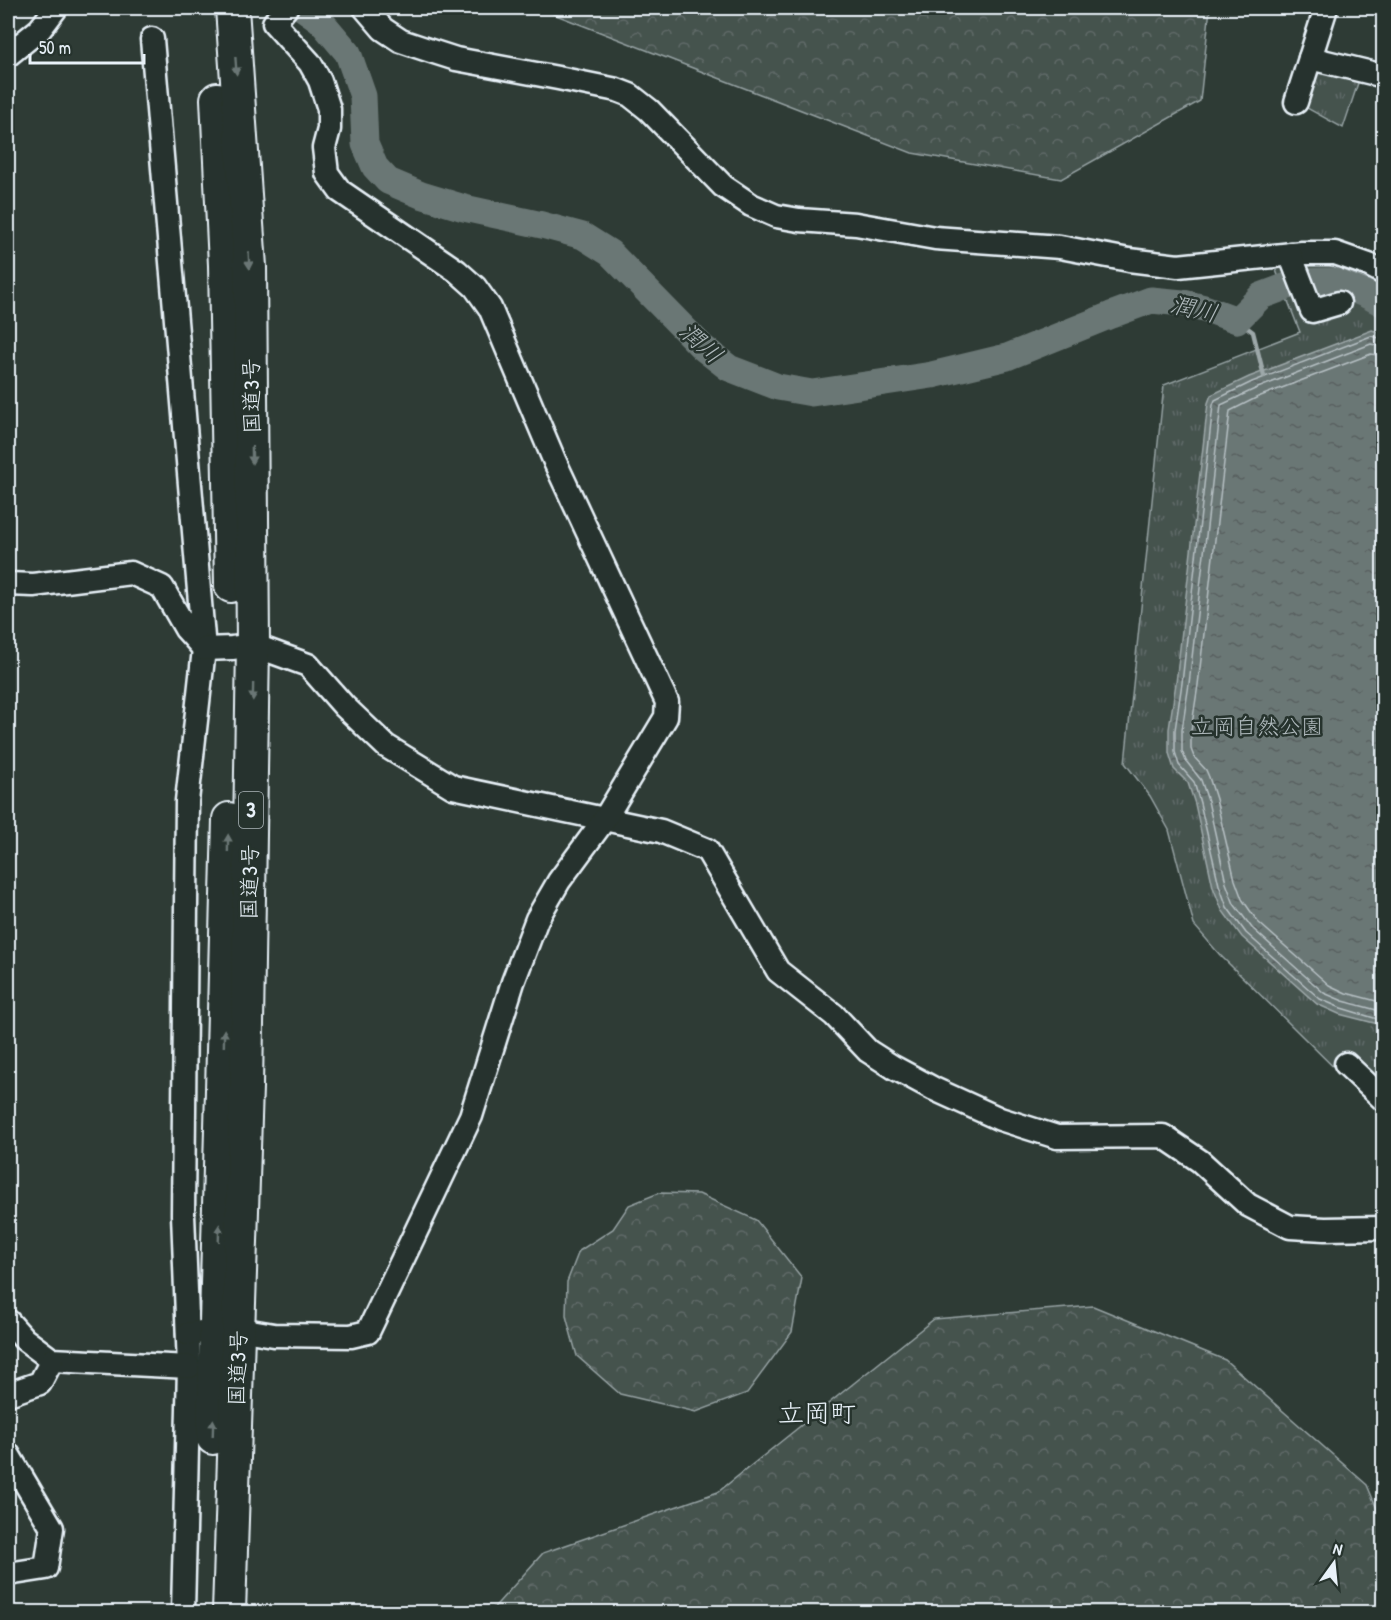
<svg xmlns="http://www.w3.org/2000/svg" width="1391" height="1620" viewBox="0 0 1391 1620" font-family="'Patrick Hand','Klee One',sans-serif">
  <style>
    .grass { fill: url(#grass-tufts); stroke: #96a2a3; stroke-width: 1.5 }
    .forest { fill: url(#forest-crowns); stroke: #96a2a3; stroke-width: 1.5 }
    .water { fill: url(#water-ripples); stroke: #9da8a9; stroke-width: 1.5 }
    .lines { fill: none; stroke-linecap: round; stroke-linejoin: round }
    .shore { stroke: #b6c0c4; stroke-width: 1.5 }
    .stream { stroke: #9da8a9; stroke-width: 4.5 }
    .river { stroke: #6b7775; stroke-width: 27 }
    .minor-casing { stroke: #e8f1f8; stroke-width: 27 }
    .highway-casing { stroke: #e8f1f8; stroke-width: 36 }
    .minor { stroke: #26332d; stroke-width: 22 }
    .highway { stroke: #26332d; stroke-width: 32 }
    .oneway { fill: #6a7674 }
    .labels { text-anchor: middle; stroke-width: 5; stroke-linejoin: round; paint-order: stroke }
    .shield { fill: #26332d; stroke: #aeb8bb; stroke-width: 1.5 }
    .shield-label { font-size: 21px; font-weight: bold; fill: #e8f1f8 }
    .street-label { font-size: 22px; fill: #e8f1f8; stroke: #26332d }
    .park-label { font-size: 22px; fill: #afb9bc; stroke: #26332d }
    .water-label { font-size: 24px; font-style: italic; fill: #b0babd; stroke: #26332d }
    .quarter-label { font-size: 26px; fill: #e8f1f8; stroke: #26332d }
  </style>
  <defs>
    <pattern id="grass-tufts" width="24" height="20" patternUnits="userSpaceOnUse" patternTransform="scale(1.5)"><rect width="24" height="20" fill="#45524e"/><path d="M3 7l-1-3M5 7V3M7 7l1-3M15 17l-1-3M17 17v-4M19 17l1-3" fill="none" stroke="#606b68"/></pattern>
    <pattern id="forest-crowns" width="20" height="18" patternUnits="userSpaceOnUse" patternTransform="scale(1.5)"><rect width="20" height="18" fill="#45524e"/><path d="M2 6a3 3 0 1 1 6 0M12 15a3 3 0 1 1 6 0" fill="none" stroke="#606b68"/></pattern>
    <pattern id="water-ripples" width="26" height="14" patternUnits="userSpaceOnUse" patternTransform="scale(1.5)"><rect width="26" height="14" fill="#6b7775"/><path d="M2 4q2-2 4 0t4 0M15 11q2-2 4 0t4 0" fill="none" stroke="#586060"/></pattern>
  </defs>
  <rect width="100%" height="100%" fill="#2e3b35"/>
  <filter id="ink" filterUnits="userSpaceOnUse"><feTurbulence type="fractalNoise" baseFrequency=".0167" numOctaves="2"/><feDisplacementMap in="SourceGraphic" scale="12" xChannelSelector="R" yChannelSelector="G"/><feConvolveMatrix kernelMatrix="1 2 1 2 8 2 1 2 1" color-interpolation-filters="sRGB"/></filter>
  <g filter="url(#ink)">
    <g class="grass">
      <path d="M 1310,58 L 1362,71 L 1343,128 L 1296,102 Z"/>
      <path d="M 1300,261 L 1326,264 L 1370,281 L 1383,288 L 1383,1116 L 1220,955 L 1194,925 L 1169,830 L 1150,796 L 1125,763 L 1164,385 L 1300,332 L 1274,265 Z"/>
    </g>
    <g class="forest">
      <path d="M 538,8 L 1210,8 L 1200,101 L 1061,179 L 912,153 Z"/>
      <path d="M 659,1193 L 699,1194 L 756,1220 L 802,1278 L 792,1332 L 747,1393 L 696,1412 L 620,1394 L 577,1356 L 566,1316 L 567,1282 L 579,1251 L 613,1229 L 629,1205 Z"/>
      <path d="M 1093,1306 L 1225,1360 L 1367,1485 L 1383,1523 L 1383,1612 L 490,1612 L 543,1553 L 718,1492 L 934,1319 Z"/>
    </g>
    <path class="water" d="M 1372,330 L 1384,334 L 1383,1028 L 1378,1024 L 1339,1014 L 1317,1004 L 1242,937 L 1222,910 L 1213,887 L 1195,804 L 1188,783 L 1174,769 L 1169,753 L 1169,729 L 1176,683 L 1208,403 L 1211,395 L 1249,377 Z"/>
    <g class="lines">
      <g class="shore">
        <path d="M 1384,339 L 1371,336 L 1252,382 L 1215,400 L 1213,405 L 1182,683 L 1175,730 L 1175,752 L 1179,765 L 1194,782 L 1200,803 L 1219,885 L 1227,907 L 1246,933 L 1320,999 L 1341,1008 L 1384,1021"/>
        <path d="M 1384,347 L 1371,344 L 1255,389 L 1221,405 L 1189,684 L 1182,730 L 1182,751 L 1186,761 L 1201,780 L 1208,801 L 1226,883 L 1234,904 L 1252,928 L 1324,993 L 1343,1001 L 1384,1012"/>
        <path d="M 1384,356 L 1371,354 L 1258,397 L 1230,411 L 1198,685 L 1191,731 L 1191,749 L 1194,757 L 1206,770 L 1209,777 L 1216,799 L 1235,880 L 1242,899 L 1258,922 L 1329,985 L 1346,993 L 1384,1003"/>
      </g>
      <path class="stream" d="M 1237,320 L 1253,332 L 1264,376"/>
      <path class="river" d="M 303,8 L 320,20 L 348,53 L 363,96 L 365,144 L 375,167 L 388,181 L 421,195 L 464,208 L 542,225 L 583,236 L 610,253 L 702,347 L 729,368 L 778,387 L 812,393 L 932,375 L 1007,357 L 1111,315 L 1151,300 L 1183,303 L 1204,308 L 1237,320 L 1261,296 L 1298,282 L 1333,281 L 1367,295 L 1384,304"/>
      <defs>
        <g id="minor">
          <path d="M 365,8 L 383,29 L 401,41 L 431,51 L 456,59 L 558,78 L 617,90 L 630,95 L 649,110 L 723,186 L 751,205 L 776,216 L 799,220 L 856,224 L 935,238 L 1060,247 L 1129,260 L 1178,266 L 1302,253 L 1335,253 L 1369,265 L 1384,273"/>
          <path d="M 152,39 L 204,649 L 187,801 L 183,1214 L 189,1367 L 183,1612"/>
          <path d="M 8,55 L 40,29 L 56,8"/>
          <path d="M 1310,58 L 1384,76"/>
          <path d="M 1296,102 L 1326,8"/>
          <path d="M 1290,254 L 1312,311 L 1339,303"/>
          <path d="M 8,584 L 33,585 L 131,573 L 162,587 L 186,629 L 204,649"/>
          <path d="M 204,649 L 232,648 L 253,645 L 308,665 L 344,706 L 386,746 L 453,787 L 661,831 L 707,850 L 778,971 L 834,1015 L 868,1051 L 893,1067 L 934,1089 L 1000,1119 L 1057,1137 L 1163,1136 L 1200,1161 L 1248,1205 L 1290,1227 L 1325,1229 L 1384,1228"/>
          <path d="M 1346,1064 L 1384,1100"/>
          <path d="M 8,1321 L 24,1339 L 52,1360 L 189,1367"/>
          <path d="M 188,1334 L 216,1330 L 238,1329 L 274,1335 L 351,1336 L 368,1332 L 471,1116 L 513,982 L 537,919 L 559,881 L 604,820 L 666,717 L 667,702 L 555,462 L 490,308 L 475,287 L 457,271 L 340,191 L 327,173 L 324,148 L 329,129 L 329,109 L 320,81 L 310,63 L 274,23 L 286,8"/>
          <path d="M 8,1394 L 40,1383 L 52,1360"/>
          <path d="M 8,1454 L 52,1528 L 46,1568 L 8,1574"/>
        </g>
        <g id="highway">
          <path d="M 217,99 L 225,265 L 231,586"/>
          <path d="M 213,1438 L 229,819"/>
          <path d="M 229,1612 L 246,1087 L 253,645 L 250,267 L 232,8"/>
        </g>
      </defs>
      <use href="#minor" class="minor-casing"/>
      <use href="#highway" class="highway-casing"/>
      <use href="#minor" class="minor"/>
      <use href="#highway" class="highway"/>
    </g>
    <defs><path id="oneway-solid" d="M-6-.8H1V-3.2L6.5 0L1 3.2V.8H-6Z" transform="scale(1.5)"/></defs>
    <g class="oneway">
      <use href="#oneway-solid" transform="translate(236 66) rotate(86)"/>
      <use href="#oneway-solid" transform="translate(249 260) rotate(87)"/>
      <use href="#oneway-solid" transform="translate(252 455) rotate(89)"/>
      <use href="#oneway-solid" transform="translate(253 692) rotate(91)"/>
      <use href="#oneway-solid" transform="translate(228 843) rotate(-89)"/>
      <use href="#oneway-solid" transform="translate(224 1038) rotate(-89)"/>
      <use href="#oneway-solid" transform="translate(219 1233) rotate(-88)"/>
      <use href="#oneway-solid" transform="translate(213 1428) rotate(-88)"/>
    </g>
  </g>
  <g class="labels">
    <rect class="shield" x="239" y="792" width="24" height="36" rx="4.5"/>
    <g class="shield-label">
      <text x="251" y="817">3</text>
    </g>
    <g class="street-label">
      <text transform="translate(251 396) rotate(-91)" y="8">国道3号</text>
      <text transform="translate(249 882) rotate(-89)" y="8">国道3号</text>
      <text transform="translate(237 1368) rotate(-88)" y="8">国道3号</text>
    </g>
    <g class="park-label">
      <text x="1257" y="734">立岡自然公園</text>
    </g>
    <g class="water-label">
      <text transform="translate(1194 309) rotate(13)" y="8">潤川</text>
      <text transform="translate(701 343) rotate(42)" y="8">潤川</text>
    </g>
    <g class="quarter-label">
      <text x="817" y="1422">立岡町</text>
    </g>
  </g>
  <rect width="1391" height="1620" fill="none" stroke="#26332d" stroke-width="30"/>
  <rect x="15" y="15" width="1361" height="1590" fill="none" stroke="#e8f1f8" stroke-width="2" filter="url(#ink)"/>
  <g transform="translate(1334 1563) rotate(15)" stroke="#26332d" stroke-width="4.5" paint-order="stroke">
  <path d="M0-4.5L10 22L0 15L-10 22Z" fill="#e8f1f8"/>
  <text y="-9" font-size="16" font-weight="bold" text-anchor="middle" fill="#e8f1f8">N</text>
  </g>
  <path d="M30 54v9h114v-9" fill="none" stroke="#e8f1f8" stroke-width="3"/>
  <text x="39" y="54" font-size="18" fill="#e8f1f8" stroke="#26332d" stroke-width="4.5" paint-order="stroke">50 m</text>
</svg>
